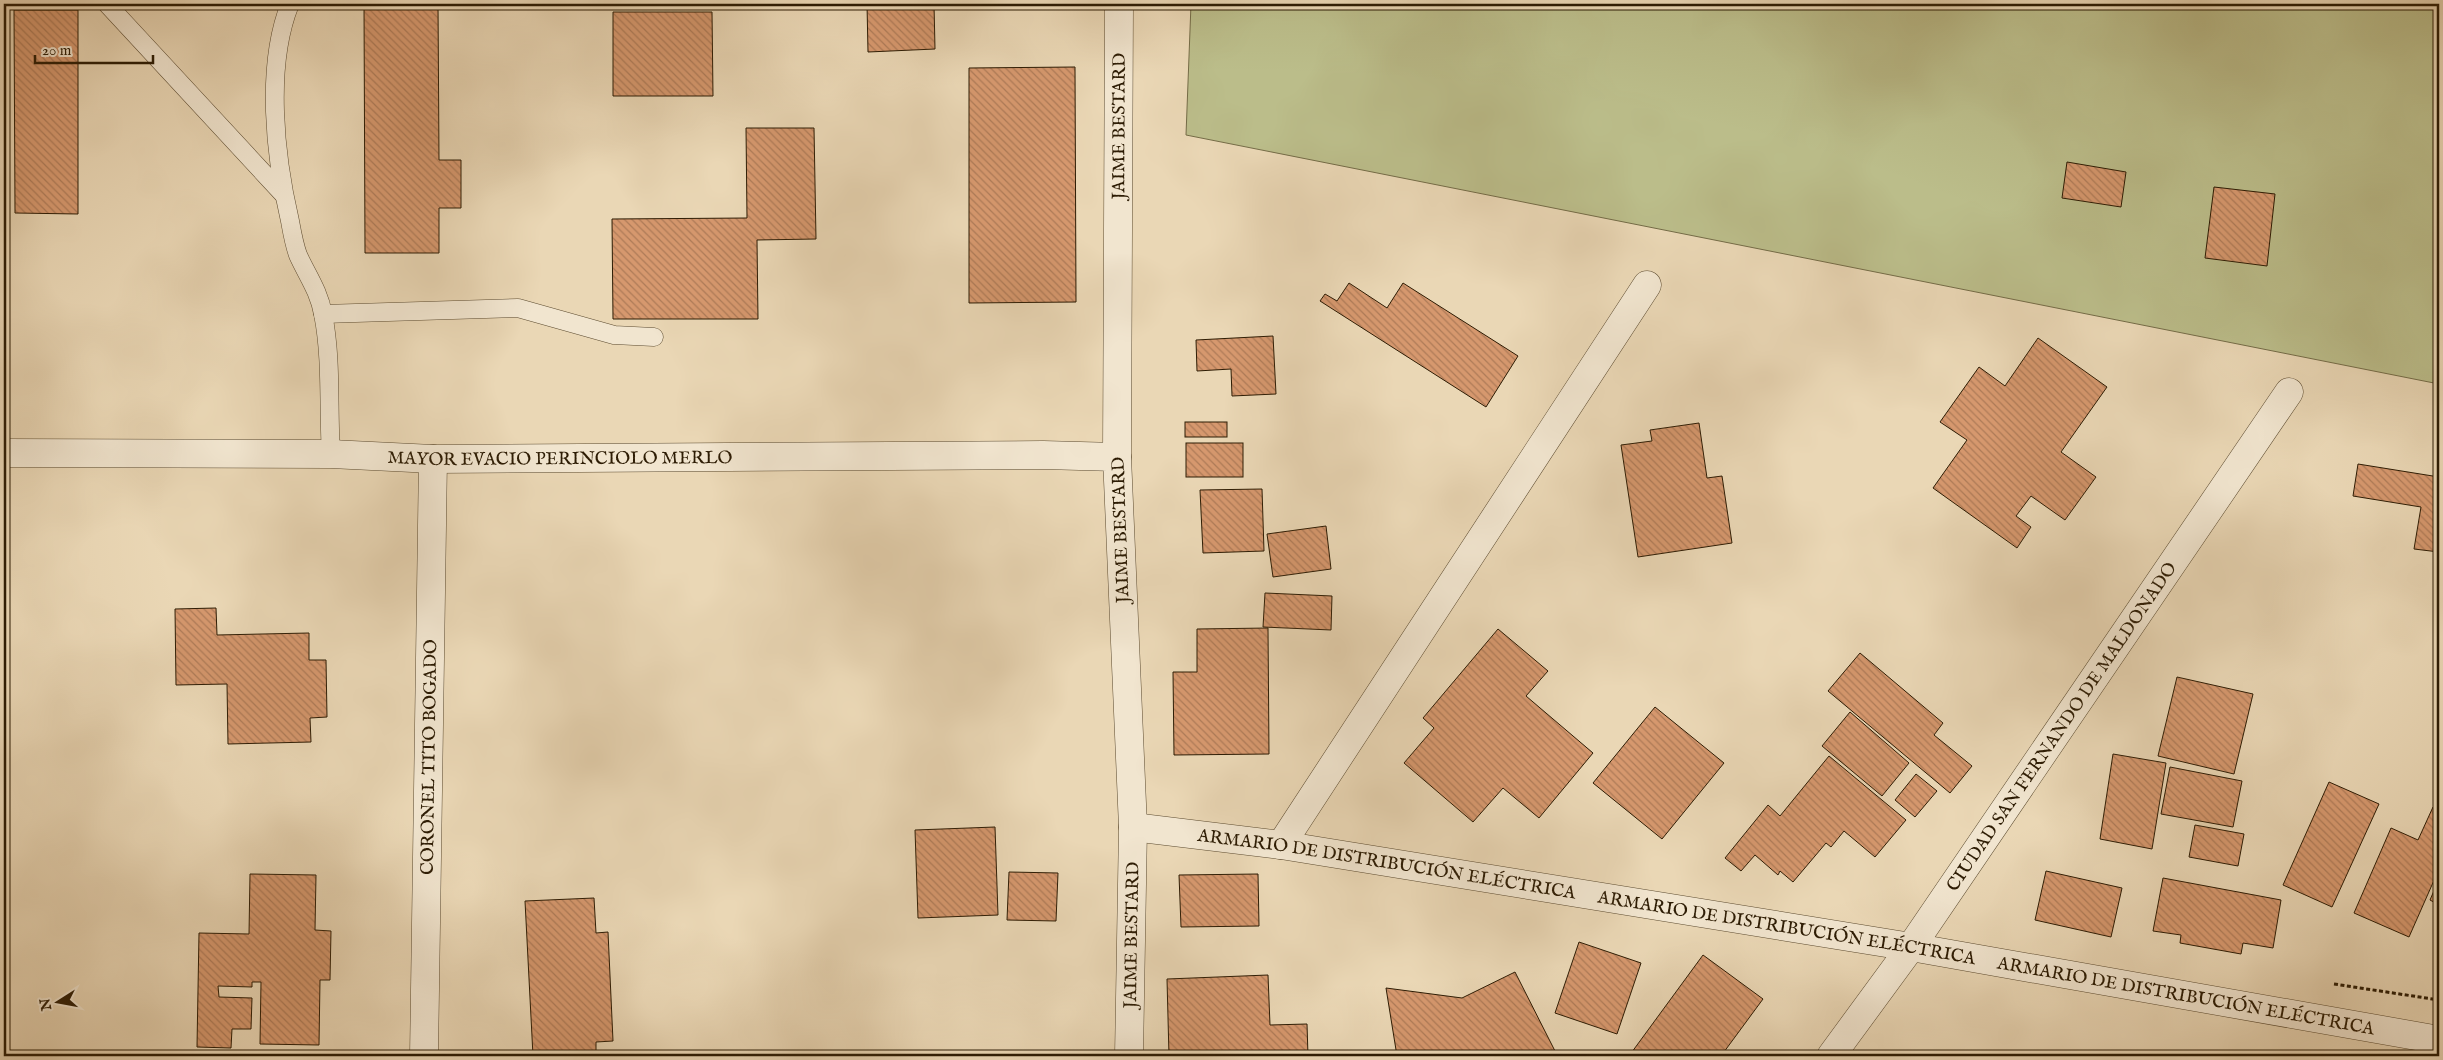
<svg xmlns="http://www.w3.org/2000/svg" width="2443" height="1060" viewBox="0 0 2443 1060" font-family="'IM FELL English',serif">
  <style>
    .green { fill: #bbbd8a; stroke: #746c47 }
    .building { fill: url(#building-back-hatch); stroke: #2d1c04 }
    .lines { fill: none; stroke-linecap: round; stroke-linejoin: round }
    .service-casing { stroke: #5c4b30; stroke-width: 19 }
    .minor-casing { stroke: #5c4b30; stroke-width: 29 }
    .tertiary-casing { stroke: #5c4b30; stroke-width: 29 }
    .path { stroke: #2d1c04; stroke-width: 3; stroke-dasharray: 4 2.5; stroke-linecap: butt }
    .service { stroke: #f1e5cf; stroke-width: 18 }
    .minor { stroke: #f1e5cf; stroke-width: 28 }
    .tertiary { stroke: #f1e5cf; stroke-width: 28 }
    .labels { text-anchor: middle; stroke-width: 4; stroke-linejoin: round; paint-order: stroke }
    .street-label { font-size: 18px; fill: #2d1c04; stroke: #f1e5cf }
  </style>
  <defs>
    <pattern id="building-back-hatch" width="6" height="6" patternUnits="userSpaceOnUse" patternTransform="scale(1.25)"><rect width="6" height="6" fill="#d6986e"/><path d="M-1 5l2 2M0 0l6 6M5-1l2 2" fill="none" stroke="#ae7b58"/></pattern>
  </defs>
  <rect width="100%" height="100%" fill="#ead7b5"/>
  <filter id="stains"><feTurbulence type="fractalNoise" baseFrequency=".004" numOctaves="4"/><feColorMatrix values="0 0 0 0 .2 0 0 0 0 .09 0 0 0 0 .02 0 0 0 .5 -.17"/></filter>
  <radialGradient id="worn" r=".72"><stop offset=".6" stop-color="#630" stop-opacity="0"/><stop offset="1" stop-color="#630" stop-opacity=".3"/></radialGradient>
  <path class="green" d="M 1191,4 L 2439,4 L 2439,384 L 1186,135 Z"/>
  <g class="building">
    <path d="M 364,4 L 438,4 L 439,160 L 461,160 L 461,208 L 439,208 L 439,253 L 365,253 Z"/>
    <path d="M 867,4 L 934,4 L 935,49 L 868,52 Z"/>
    <path d="M 14,10 L 78,10 L 78,214 L 15,213 Z"/>
    <path d="M 613,12 L 712,12 L 713,96 L 613,96 Z"/>
    <path d="M 1075,67 L 1076,302 L 969,303 L 969,68 Z"/>
    <path d="M 746,128 L 814,128 L 816,239 L 757,240 L 758,319 L 613,319 L 612,219 L 747,218 Z"/>
    <path d="M 2067,162 L 2126,172 L 2121,207 L 2062,198 Z"/>
    <path d="M 2214,187 L 2275,194 L 2267,266 L 2205,258 Z"/>
    <path d="M 1349,283 L 1387,308 L 1403,283 L 1518,356 L 1486,407 L 1320,301 L 1325,294 L 1337,301 Z"/>
    <path d="M 1273,336 L 1276,394 L 1232,396 L 1231,369 L 1197,371 L 1196,340 Z"/>
    <path d="M 2038,338 L 2107,387 L 2061,452 L 2096,477 L 2065,520 L 2031,496 L 2016,516 L 2031,527 L 2017,548 L 1933,488 L 1967,440 L 1940,422 L 1979,367 L 2005,386 Z"/>
    <rect x="1185" y="422" width="42" height="15"/>
    <path d="M 1699,423 L 1707,478 L 1722,476 L 1732,543 L 1638,557 L 1621,445 L 1652,441 L 1650,430 Z"/>
    <rect x="1186" y="443" width="57" height="34"/>
    <path d="M 2358,464 L 2439,477 L 2439,552 L 2414,549 L 2421,507 L 2353,496 Z"/>
    <path d="M 1262,489 L 1264,551 L 1203,553 L 1200,490 Z"/>
    <path d="M 1326,526 L 1331,569 L 1273,577 L 1267,534 Z"/>
    <path d="M 1265,593 L 1332,596 L 1331,630 L 1263,627 Z"/>
    <path d="M 216,608 L 217,635 L 309,633 L 309,660 L 326,660 L 327,717 L 310,718 L 311,742 L 228,744 L 227,684 L 176,685 L 175,609 Z"/>
    <path d="M 1268,628 L 1269,754 L 1174,755 L 1173,672 L 1197,672 L 1197,629 Z"/>
    <path d="M 1498,629 L 1548,671 L 1526,696 L 1593,753 L 1539,818 L 1503,788 L 1473,822 L 1404,763 L 1434,728 L 1423,718 Z"/>
    <path d="M 1860,653 L 1943,723 L 1934,735 L 1972,766 L 1950,793 L 1828,691 Z"/>
    <path d="M 2177,677 L 2253,694 L 2234,774 L 2158,756 Z"/>
    <path d="M 1655,707 L 1724,763 L 1662,839 L 1593,783 Z"/>
    <path d="M 1850,712 L 1909,763 L 1882,796 L 1822,746 Z"/>
    <path d="M 2113,754 L 2166,763 L 2152,849 L 2100,839 Z"/>
    <path d="M 1829,756 L 1906,820 L 1875,857 L 1844,831 L 1831,847 L 1826,843 L 1793,882 L 1780,871 L 1778,875 L 1755,855 L 1741,871 L 1725,858 L 1768,805 L 1780,816 Z"/>
    <path d="M 2170,767 L 2242,781 L 2233,827 L 2161,814 Z"/>
    <path d="M 1916,774 L 1937,791 L 1915,817 L 1895,800 Z"/>
    <path d="M 2329,782 L 2379,804 L 2332,907 L 2283,885 Z"/>
    <path d="M 2433,807 L 2439,810 L 2439,869 L 2409,937 L 2354,913 L 2391,828 L 2418,840 Z"/>
    <path d="M 2195,825 L 2244,834 L 2238,866 L 2189,857 Z"/>
    <path d="M 995,827 L 998,915 L 918,918 L 915,830 Z"/>
    <path d="M 2046,871 L 2122,888 L 2111,937 L 2035,920 Z"/>
    <path d="M 1009,872 L 1058,873 L 1056,921 L 1007,920 Z"/>
    <path d="M 250,874 L 316,875 L 315,930 L 331,931 L 330,980 L 320,980 L 319,1045 L 260,1044 L 261,982 L 252,982 L 252,987 L 218,986 L 219,997 L 252,998 L 251,1029 L 232,1029 L 231,1048 L 197,1047 L 199,933 L 249,934 Z"/>
    <path d="M 1258,874 L 1259,926 L 1181,927 L 1179,875 Z"/>
    <path d="M 2163,878 L 2281,900 L 2273,948 L 2243,943 L 2241,954 L 2180,943 L 2181,935 L 2153,931 Z"/>
    <path d="M 2439,879 L 2439,905 L 2430,900 Z"/>
    <path d="M 594,898 L 596,933 L 608,932 L 613,1041 L 596,1042 L 596,1056 L 533,1056 L 525,901 Z"/>
    <path d="M 1579,942 L 1641,963 L 1617,1034 L 1555,1013 Z"/>
    <path d="M 1703,955 L 1763,999 L 1721,1056 L 1629,1056 Z"/>
    <path d="M 1515,972 L 1556,1053 L 1550,1056 L 1397,1056 L 1386,988 L 1462,998 Z"/>
    <path d="M 1268,975 L 1270,1025 L 1307,1024 L 1308,1056 L 1169,1056 L 1167,979 Z"/>
  </g>
  <g class="lines">
    <defs>
      <g id="service">
        <path d="M 107,4 L 283,194"/>
        <path d="M 290,4 C 265,66 275,157 290,221 C 292,232 294,244 298,255 C 307,275 319,291 323,314 C 332,359 328,408 331,454"/>
        <path d="M 323,314 L 518,308 L 614,335 L 654,337"/>
      </g>
      <g id="minor">
        <path id="s1" d="M 1117,457 L 1119,4"/>
        <path d="M 1281,845 L 1647,285"/>
        <path id="s2" d="M 424,1056 L 433,459"/>
        <path id="s3" d="M 1129,1056 L 1133,827"/>
        <path id="s4" d="M 1831,1056 L 1911,947 L 2289,392"/>
      </g>
      <g id="tertiary">
        <path id="s5" d="M 4,453 L 331,454 L 433,459 L 1043,455 L 1117,457 L 1133,827 L 1281,845 L 1911,947 L 2439,1040"/>
      </g>
    </defs>
    <use href="#service" class="service-casing"/>
    <use href="#minor" class="minor-casing"/>
    <use href="#tertiary" class="tertiary-casing"/>
    <path class="path" d="M 2334,984 L 2439,1000"/>
    <use href="#service" class="service"/>
    <use href="#minor" class="minor"/>
    <use href="#tertiary" class="tertiary"/>
  </g>
  <g class="labels">
    <g class="street-label">
      <text dy="6" stroke="none"><textPath href="#s1" startOffset="331">JAIME BESTARD</textPath></text>
      <text dy="6" stroke="none"><textPath href="#s5" startOffset="556">MAYOR EVACIO PERINCIOLO MERLO</textPath></text>
      <text transform="translate(1120 530) rotate(-92)" y="6">JAIME BESTARD</text>
      <text dy="6" stroke="none"><textPath href="#s4" startOffset="402">CIUDAD SAN FERNANDO DE MALDONADO</textPath></text>
      <text dy="6" stroke="none"><textPath href="#s2" startOffset="299">CORONEL TITO BOGADO</textPath></text>
      <text dy="6" stroke="none"><textPath href="#s5" startOffset="1740">ARMARIO DE DISTRIBUCIÓN ELÉCTRICA</textPath></text>
      <text dy="6" stroke="none"><textPath href="#s5" startOffset="2145">ARMARIO DE DISTRIBUCIÓN ELÉCTRICA</textPath></text>
      <text dy="6" stroke="none"><textPath href="#s3" startOffset="121">JAIME BESTARD</textPath></text>
      <text dy="6" stroke="none"><textPath href="#s5" startOffset="2550">ARMARIO DE DISTRIBUCIÓN ELÉCTRICA</textPath></text>
    </g>
  </g>
  <rect width="2443" height="1060" fill="none" stroke="#ead7b5" stroke-width="20"/>
  <rect x="5" y="5" width="2433" height="1050" fill="none" stroke="#2d1c04" stroke-width="2.5"/>
  <rect x="10" y="10" width="2423" height="1040" fill="none" stroke="#2d1c04"/>
  <g transform="translate(58 1002) rotate(259)" stroke="#f1e5cf" stroke-width="4" paint-order="stroke">
  <path d="M0-4L9 19L0 12L-9 19Z" fill="#2d1c04"/>
  <text y="-8" font-size="14" font-weight="bold" text-anchor="middle" fill="#2d1c04">N</text>
  </g>
  <path d="M35 55v8h118v-8" fill="none" stroke="#2d1c04" stroke-width="2.5"/>
  <text x="42" y="55" font-size="15" fill="#2d1c04" stroke="#f1e5cf" stroke-width="4" paint-order="stroke">20 m</text>
  <rect width="100%" height="100%" filter="url(#stains)"/>
  <rect width="100%" height="100%" fill="url(#worn)"/>
</svg>
